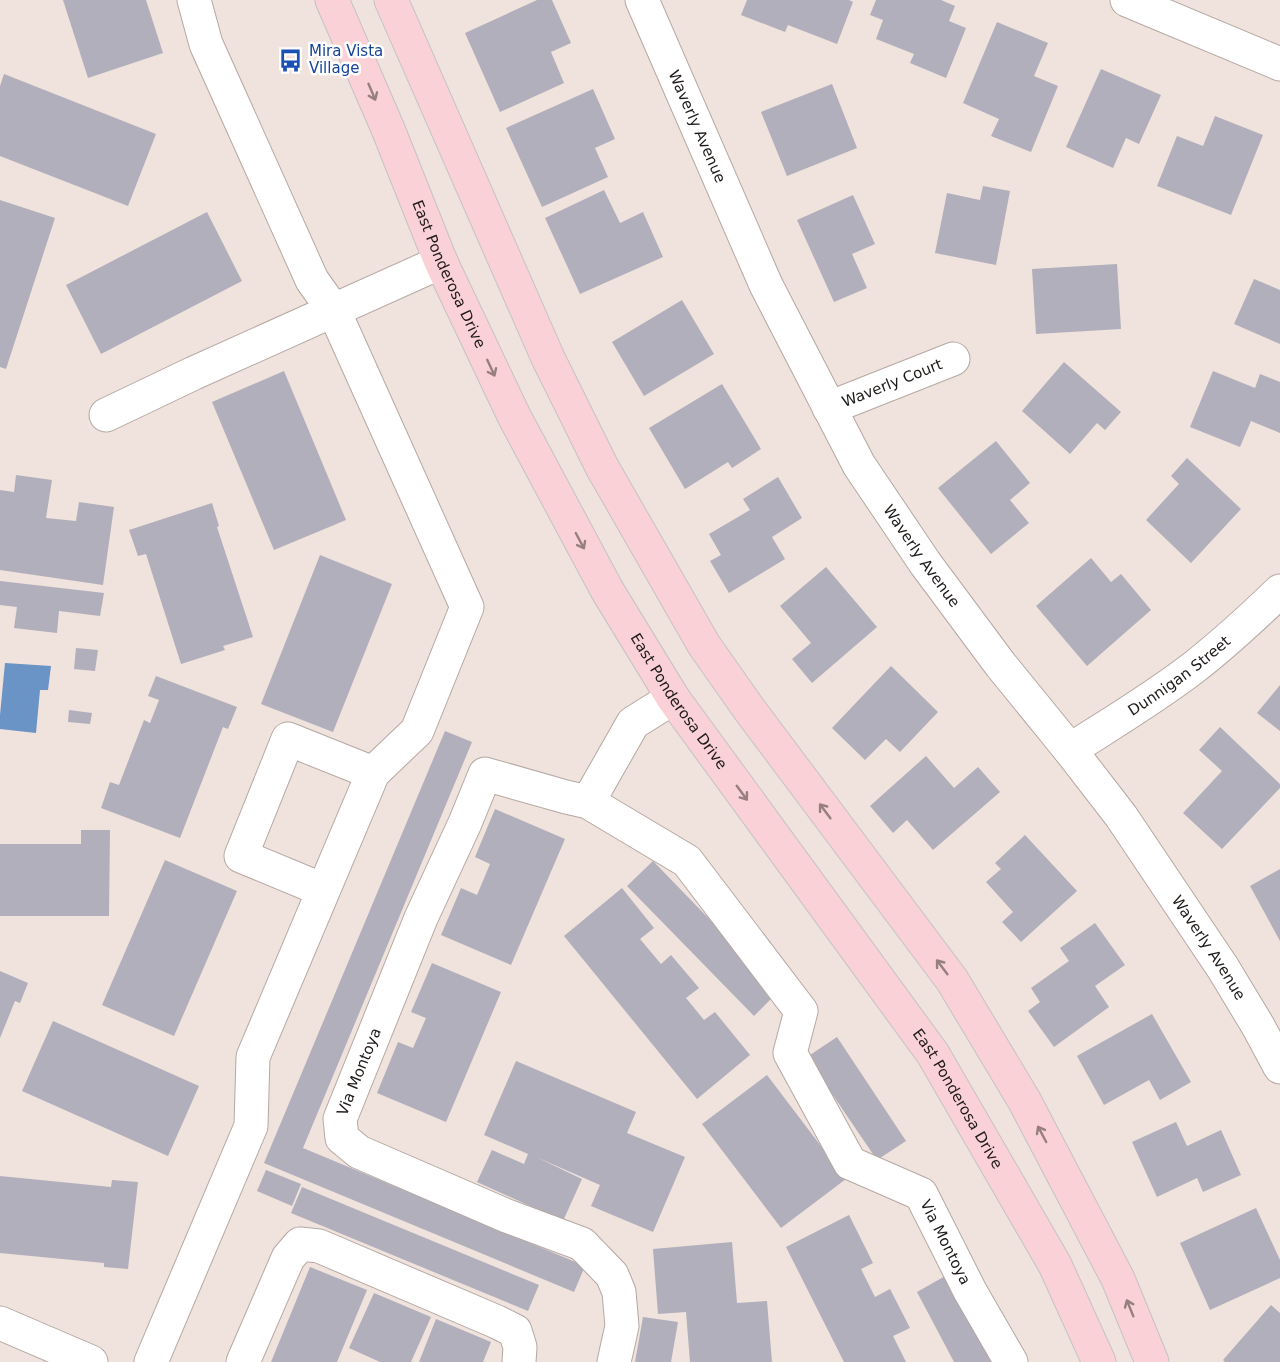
<svg xmlns="http://www.w3.org/2000/svg" width="1280" height="1362" viewBox="0 0 1280 1362" font-family="'DejaVu Sans',sans-serif">
  <style>
    .water { fill: #6a93c6 }
    .building { fill: #b1afbb }
    .lines { fill: none; stroke-linecap: round; stroke-linejoin: round }
    .minor-casing { stroke: #b5a8a3; stroke-width: 35 }
    .major-casing { stroke: #c4c3c3; stroke-width: 35 }
    .minor { stroke: #fff; stroke-width: 33 }
    .major { stroke: #fad1d6; stroke-width: 33 }
    .oneway { stroke: #977f80 }
    .labels { text-anchor: middle; stroke-width: 5; stroke-linejoin: round; paint-order: stroke }
    .transit-label { font-size: 15px; fill: #164399; stroke: #fff; text-anchor: start }
    .street-label { font-size: 15px; fill: #1e1a18; stroke: #fff }
  </style>
  <rect width="100%" height="100%" fill="#f0e2dd"/>
  <path class="water" d="M 5,663 L 51,666 L 48,690 L 40,690 L 36,733 L 0,729 L 0,715 Z"/>
  <g class="building">
    <path d="M 63,0 L 146,0 L 163,53 L 88,78 Z"/>
    <path d="M 537,0 L 552,0 L 571,43 L 551,52 L 564,83 L 500,112 L 465,33 Z"/>
    <path d="M 747,0 L 849,0 L 853,2 L 837,44 L 788,25 L 785,32 L 741,15 Z"/>
    <path d="M 876,0 L 941,0 L 955,6 L 949,21 L 966,28 L 946,78 L 910,63 L 914,54 L 876,39 L 883,20 L 870,15 Z"/>
    <path d="M 997,22 L 1048,43 L 1034,76 L 1058,86 L 1031,152 L 991,136 L 999,119 L 963,103 Z"/>
    <path d="M 1101,69 L 1161,95 L 1139,144 L 1126,138 L 1113,168 L 1066,147 Z"/>
    <path d="M 4,74 L 156,134 L 128,206 L 0,156 L 0,86 Z"/>
    <path d="M 832,84 L 857,148 L 787,176 L 761,112 Z"/>
    <path d="M 593,89 L 615,139 L 595,148 L 608,177 L 542,207 L 506,128 Z"/>
    <path d="M 1215,116 L 1263,135 L 1231,215 L 1157,186 L 1177,136 L 1203,146 Z"/>
    <path d="M 983,186 L 1010,191 L 996,265 L 935,253 L 947,193 L 980,200 Z"/>
    <path d="M 604,190 L 620,223 L 643,212 L 663,257 L 580,294 L 545,218 Z"/>
    <path d="M 853,195 L 875,244 L 852,254 L 867,288 L 834,302 L 797,220 Z"/>
    <path d="M 0,200 L 55,218 L 6,369 L 0,367 Z"/>
    <path d="M 207,212 L 242,281 L 101,354 L 66,285 Z"/>
    <path d="M 1117,264 L 1121,329 L 1036,334 L 1032,269 Z"/>
    <path d="M 1254,279 L 1280,290 L 1280,344 L 1234,324 Z"/>
    <path d="M 682,300 L 714,354 L 644,396 L 612,342 Z"/>
    <path d="M 1064,362 L 1121,412 L 1105,430 L 1097,423 L 1070,454 L 1022,411 Z"/>
    <path d="M 284,371 L 346,520 L 274,550 L 212,402 Z"/>
    <path d="M 1213,371 L 1255,388 L 1260,374 L 1280,382 L 1280,433 L 1251,421 L 1240,447 L 1190,427 Z"/>
    <path d="M 722,384 L 761,449 L 732,468 L 728,462 L 685,489 L 649,428 Z"/>
    <path d="M 996,441 L 1030,483 L 1010,500 L 1029,523 L 991,554 L 938,488 Z"/>
    <path d="M 1187,458 L 1241,509 L 1191,563 L 1146,520 L 1179,484 L 1171,476 Z"/>
    <path d="M 16,475 L 52,480 L 46,518 L 76,521 L 79,502 L 114,507 L 103,585 L 0,570 L 0,490 L 14,492 Z"/>
    <path d="M 778,477 L 802,518 L 772,537 L 785,559 L 729,593 L 710,561 L 721,555 L 709,534 L 750,510 L 743,499 Z"/>
    <path d="M 212,503 L 219,526 L 217,527 L 253,637 L 223,646 L 225,650 L 181,664 L 146,554 L 138,556 L 129,530 Z"/>
    <path d="M 320,555 L 392,584 L 333,732 L 261,704 Z"/>
    <path d="M 1091,558 L 1111,582 L 1121,574 L 1151,610 L 1087,666 L 1036,606 Z"/>
    <path d="M 826,567 L 877,627 L 812,683 L 792,659 L 811,643 L 780,606 Z"/>
    <path d="M 0,581 L 104,593 L 100,616 L 59,611 L 57,633 L 14,628 L 17,607 L 0,605 Z"/>
    <path d="M 76,648 L 98,650 L 95,671 L 74,669 Z"/>
    <path d="M 891,666 L 938,712 L 900,752 L 886,739 L 865,760 L 832,728 Z"/>
    <path d="M 156,676 L 237,707 L 228,729 L 223,727 L 180,838 L 101,808 L 110,782 L 119,785 L 144,720 L 150,723 L 159,700 L 148,696 Z"/>
    <path d="M 1280,685 L 1280,731 L 1257,713 Z"/>
    <path d="M 69,710 L 92,713 L 90,724 L 68,722 Z"/>
    <path d="M 1220,727 L 1280,784 L 1280,788 L 1222,849 L 1183,813 L 1222,771 L 1199,750 Z"/>
    <path d="M 445,731 L 472,742 L 303,1148 L 585,1266 L 574,1292 L 264,1163 Z"/>
    <path d="M 926,756 L 954,788 L 978,767 L 1000,792 L 933,850 L 907,820 L 893,833 L 870,806 Z"/>
    <path d="M 495,809 L 565,839 L 511,965 L 441,935 L 461,888 L 477,895 L 490,864 L 475,857 Z"/>
    <path d="M 81,830 L 110,830 L 109,916 L 0,916 L 0,844 L 81,844 Z"/>
    <path d="M 1025,835 L 1077,891 L 1021,942 L 1002,922 L 1013,912 L 986,882 L 1001,869 L 995,863 Z"/>
    <path d="M 165,860 L 237,891 L 174,1036 L 102,1005 Z"/>
    <path d="M 653,861 L 779,991 L 754,1016 L 627,886 Z"/>
    <path d="M 1280,869 L 1280,941 L 1250,886 Z"/>
    <path d="M 622,888 L 654,928 L 640,939 L 661,964 L 671,955 L 699,988 L 686,998 L 704,1020 L 715,1012 L 750,1055 L 697,1099 L 564,936 Z"/>
    <path d="M 1095,923 L 1125,965 L 1095,986 L 1109,1007 L 1054,1047 L 1028,1011 L 1040,1002 L 1031,988 L 1069,961 L 1060,948 Z"/>
    <path d="M 432,963 L 501,992 L 446,1122 L 377,1093 L 398,1042 L 413,1048 L 426,1018 L 411,1012 Z"/>
    <path d="M 0,971 L 28,983 L 20,1003 L 15,1001 L 0,1038 Z"/>
    <path d="M 1152,1014 L 1191,1082 L 1160,1100 L 1149,1080 L 1104,1105 L 1077,1056 Z"/>
    <path d="M 53,1021 L 199,1086 L 168,1156 L 22,1091 Z"/>
    <path d="M 837,1037 L 906,1141 L 877,1160 L 807,1057 Z"/>
    <path d="M 516,1061 L 636,1112 L 627,1133 L 685,1157 L 653,1232 L 591,1206 L 600,1185 L 536,1157 L 582,1179 L 563,1221 L 477,1182 L 492,1150 L 524,1164 L 528,1154 L 484,1135 Z"/>
    <path d="M 767,1075 L 846,1179 L 781,1228 L 702,1124 Z"/>
    <path d="M 1176,1122 L 1187,1146 L 1221,1130 L 1241,1175 L 1203,1192 L 1197,1178 L 1157,1197 L 1132,1142 Z"/>
    <path d="M 266,1170 L 301,1184 L 292,1206 L 257,1191 Z"/>
    <path d="M 0,1176 L 111,1187 L 112,1180 L 138,1182 L 128,1269 L 104,1267 L 104,1263 L 0,1253 Z"/>
    <path d="M 302,1187 L 539,1285 L 528,1311 L 291,1213 Z"/>
    <path d="M 1256,1208 L 1280,1260 L 1280,1278 L 1210,1310 L 1180,1243 Z"/>
    <path d="M 849,1215 L 873,1263 L 861,1269 L 875,1297 L 890,1289 L 910,1328 L 893,1336 L 906,1362 L 844,1362 L 786,1247 Z"/>
    <path d="M 732,1242 L 737,1303 L 767,1301 L 772,1362 L 690,1362 L 686,1312 L 658,1314 L 653,1249 Z"/>
    <path d="M 310,1267 L 367,1290 L 337,1362 L 271,1362 Z"/>
    <path d="M 947,1275 L 994,1362 L 954,1362 L 917,1292 Z"/>
    <path d="M 374,1293 L 431,1317 L 411,1362 L 380,1362 L 349,1348 Z"/>
    <path d="M 1271,1305 L 1280,1313 L 1280,1362 L 1225,1362 L 1223,1360 Z"/>
    <path d="M 643,1317 L 678,1322 L 671,1362 L 635,1362 Z"/>
    <path d="M 436,1319 L 491,1342 L 483,1362 L 419,1362 Z"/>
  </g>
  <g class="lines">
    <defs>
      <g id="minor">
        <path id="s1" d="M 642,0 L 766,285 L 859,465 L 925,563 L 1000,664 L 1070,750 L 1121,816 L 1223,968 L 1258,1026 L 1280,1067"/>
        <path d="M 1127,0 L 1280,64"/>
        <path id="s2" d="M 829,408 L 953,359"/>
        <path d="M 106,415 L 194,373 L 441,262"/>
        <path id="s3" d="M 1070,750 C 1112,723 1154,698 1193,668 C 1224,644 1252,618 1280,591"/>
        <path d="M 588,802 L 633,723 L 673,698"/>
        <path d="M 323,890 L 241,856 L 288,739 L 373,773"/>
        <path d="M 0,1323 L 91,1362"/>
        <path d="M 151,1362 L 251,1126 L 253,1057 L 373,773 L 417,731 L 467,607 L 334,311 L 312,280 L 206,44 L 194,0"/>
        <path d="M 243,1362 L 288,1258 L 300,1244 L 319,1246 L 497,1322 L 515,1331 L 520,1347 L 519,1362"/>
        <path id="s4" d="M 614,1362 L 622,1326 L 619,1292 L 612,1275 L 582,1244 L 507,1216 L 359,1152 L 342,1138 L 340,1119 L 421,918 L 465,823 L 485,774 L 566,797 L 588,802 L 687,861 L 801,1011 L 790,1053 L 850,1163 L 921,1194 L 970,1291 L 1011,1362"/>
      </g>
      <g id="major">
        <path id="s5" d="M 332,0 L 388,129 L 441,262 L 514,416 L 607,590 L 673,698 L 933,1054 L 1055,1265 L 1099,1362"/>
        <path d="M 391,0 L 548,358 L 602,467 L 704,645 L 749,709 L 952,980 L 1024,1100 L 1118,1279 L 1152,1362"/>
      </g>
    </defs>
    <use href="#minor" class="minor-casing"/>
    <use href="#major" class="major-casing"/>
    <use href="#minor" class="minor"/>
    <use href="#major" class="major"/>
  </g>
  <defs><path id="oneway-shaft" d="M-6 0H5M1.5-3L5.5 0L1.5 3" fill="none" stroke-width="1.6" stroke-linecap="round" stroke-linejoin="round" transform="scale(1.5)"/></defs>
  <g class="oneway">
    <use href="#oneway-shaft" transform="translate(372 92) rotate(67)"/>
    <use href="#oneway-shaft" transform="translate(491 368) rotate(65)"/>
    <use href="#oneway-shaft" transform="translate(580 541) rotate(62)"/>
    <use href="#oneway-shaft" transform="translate(742 793) rotate(54)"/>
    <use href="#oneway-shaft" transform="translate(825 811) rotate(-127)"/>
    <use href="#oneway-shaft" transform="translate(942 967) rotate(-127)"/>
    <use href="#oneway-shaft" transform="translate(1042 1134) rotate(-118)"/>
    <use href="#oneway-shaft" transform="translate(1130 1308) rotate(-112)"/>
  </g>
  <defs>
    <symbol id="bus-bare" viewBox="-9 -9 18 18"><path d="M-5-6H5V4H4V6H2V4H-2V6H-4V4H-5ZM-3.5-4V0h7V-4ZM-3.5 1.2v1.5H-2V1.2ZM2 1.2v1.5H3.5V1.2Z" fill="#1a4fb4" stroke="#fff" stroke-width="2.5" paint-order="stroke"/></symbol>
  </defs>
  <g fill-rule="evenodd">
    <use href="#bus-bare" x="274" y="44" width="33" height="33"/>
  </g>
  <g class="labels">
    <g class="transit-label">
      <text x="309" y="56">Mira Vista<tspan x="309" dy="17">Village</tspan></text>
    </g>
    <g class="street-label">
      <text dy="5" stroke="none"><textPath href="#s1" startOffset="138">Waverly Avenue</textPath></text>
      <text dy="5" stroke="none"><textPath href="#s5" startOffset="298">East Ponderosa Drive</textPath></text>
      <text dy="5" stroke="none"><textPath href="#s2" startOffset="68">Waverly Court</textPath></text>
      <text dy="5" stroke="none"><textPath href="#s1" startOffset="624">Waverly Avenue</textPath></text>
      <text dy="5" stroke="none"><textPath href="#s3" startOffset="132">Dunnigan Street</textPath></text>
      <text dy="5" stroke="none"><textPath href="#s5" startOffset="784">East Ponderosa Drive</textPath></text>
      <text dy="5" stroke="none"><textPath href="#s1" startOffset="1110">Waverly Avenue</textPath></text>
      <text dy="5" stroke="none"><textPath href="#s4" startOffset="466">Via Montoya</textPath></text>
      <text dy="5" stroke="none"><textPath href="#s5" startOffset="1270">East Ponderosa Drive</textPath></text>
      <text dy="5" stroke="none"><textPath href="#s4" startOffset="1500">Via Montoya</textPath></text>
    </g>
  </g>
</svg>
